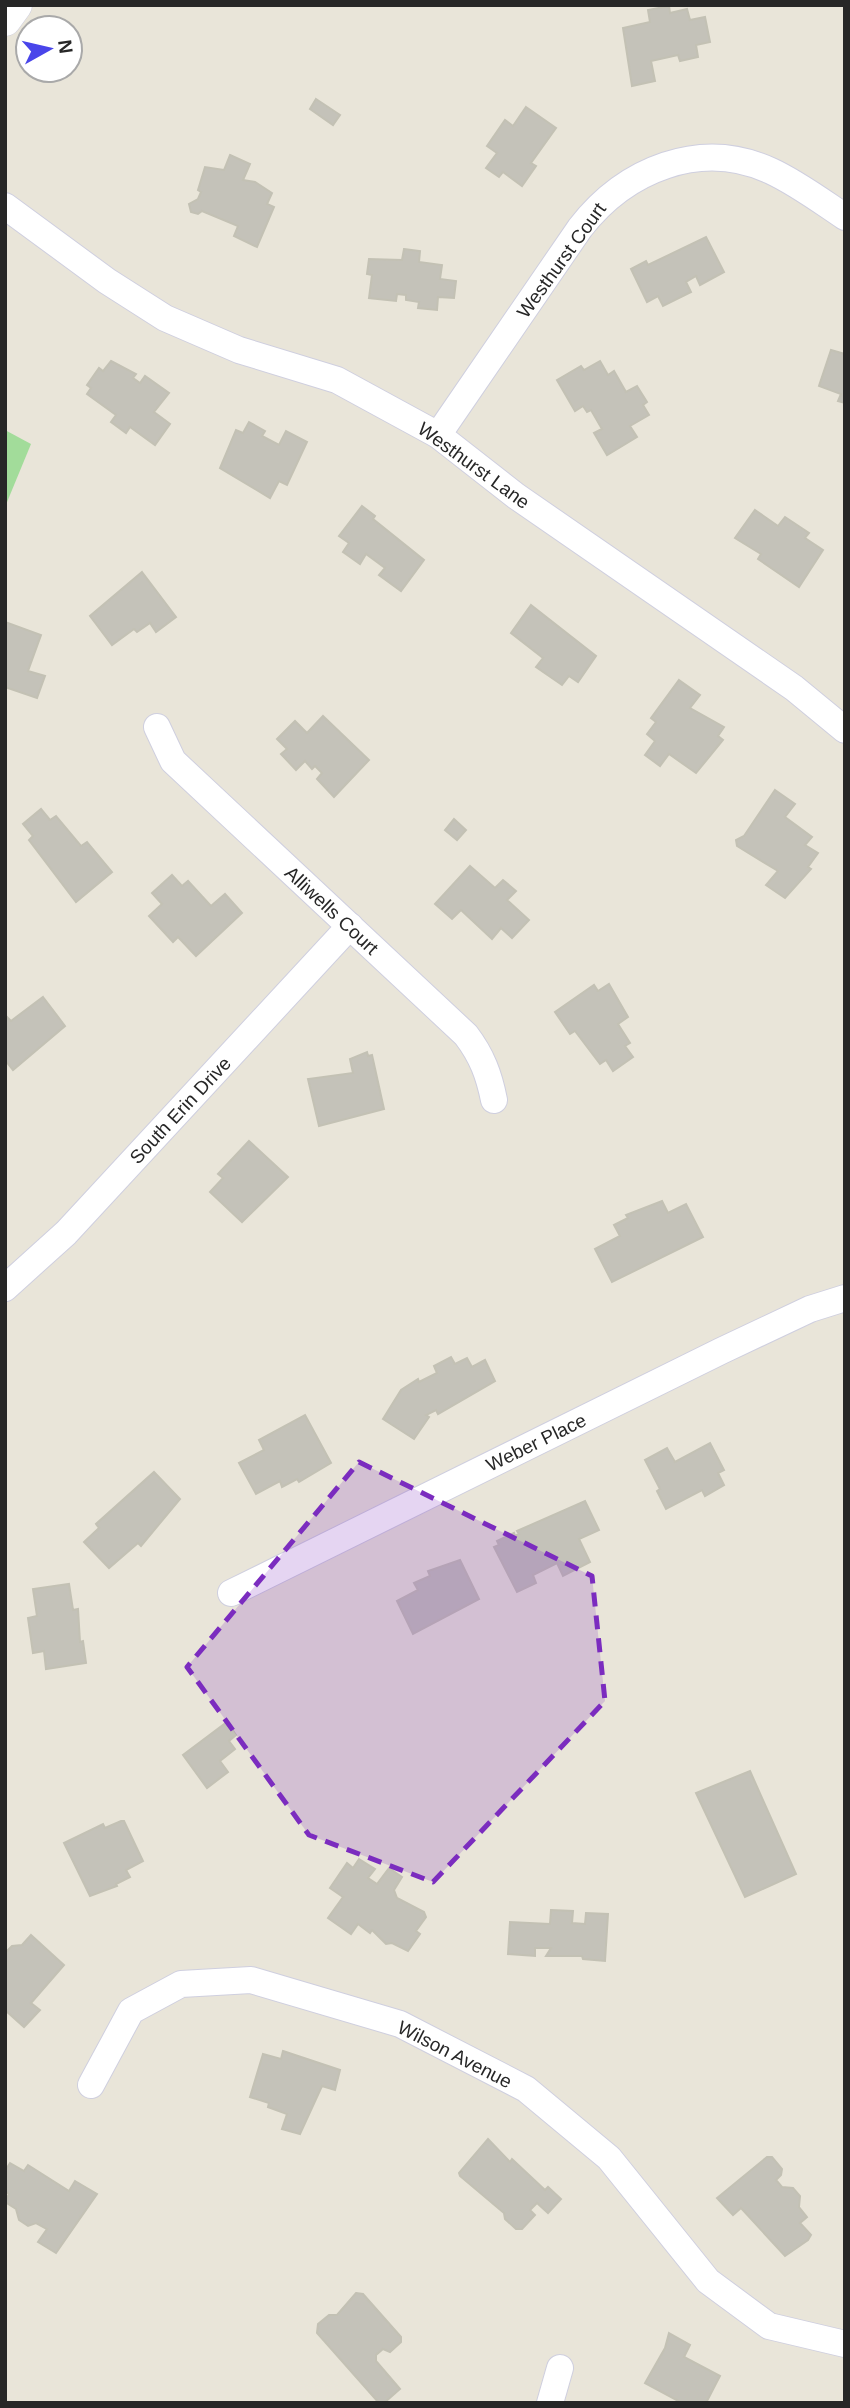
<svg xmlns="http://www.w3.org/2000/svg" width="850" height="2408" viewBox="0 0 850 2408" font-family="Helvetica,sans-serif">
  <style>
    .green { fill: #a2dc9a }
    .building { fill: #c4c2b9; stroke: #c3c1b4; stroke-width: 2 }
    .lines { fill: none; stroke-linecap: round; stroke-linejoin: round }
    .minor-casing { stroke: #cfcfdf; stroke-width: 28 }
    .tertiary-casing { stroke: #cfcfdf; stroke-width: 33 }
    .minor { stroke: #fff; stroke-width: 26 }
    .tertiary { stroke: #fff; stroke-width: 32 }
    .marked { fill: #7b2cbf; fill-opacity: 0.2; stroke: #7b2cbf; stroke-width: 5; stroke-dasharray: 14 9; stroke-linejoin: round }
    .labels { text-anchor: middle; stroke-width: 5; stroke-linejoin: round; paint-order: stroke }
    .street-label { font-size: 19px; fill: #272727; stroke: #fff }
  </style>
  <rect width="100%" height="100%" fill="#e9e5d9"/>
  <path class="green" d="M 5,430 L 31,444 L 5,507 Z"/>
  <g class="building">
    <path d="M 669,6 L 670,13 L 687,9 L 690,20 L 705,17 L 710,42 L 696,45 L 698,57 L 680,61 L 678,55 L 651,61 L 655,81 L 632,86 L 623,28 L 650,22 L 648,10 Z"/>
    <path d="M 316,99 L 340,115 L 333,125 L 310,109 Z"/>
    <path d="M 526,107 L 556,128 L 531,163 L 536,166 L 522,186 L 503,172 L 499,177 L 486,168 L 497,153 L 487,146 L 505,120 L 513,126 Z"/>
    <path d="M 230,155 L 250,164 L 243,180 L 255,182 L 272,193 L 267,204 L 274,207 L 257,247 L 234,236 L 238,226 L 202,211 L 198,214 L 191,212 L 189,204 L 198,199 L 201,192 L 198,190 L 205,167 L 224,170 Z"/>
    <path d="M 706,237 L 724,272 L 700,285 L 696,276 L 686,282 L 691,292 L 663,306 L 658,296 L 647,302 L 631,269 L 646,261 L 648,265 Z"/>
    <path d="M 404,249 L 420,251 L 419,262 L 442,265 L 440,279 L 456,281 L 454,298 L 438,297 L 437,310 L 418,308 L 419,302 L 406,300 L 406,295 L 397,294 L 396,301 L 369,298 L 372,275 L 367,274 L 369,259 L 402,260 Z"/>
    <path d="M 831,350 L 845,354 L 845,403 L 838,401 L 841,394 L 819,386 Z"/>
    <path d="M 111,361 L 136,374 L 133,378 L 140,383 L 145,376 L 169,393 L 154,412 L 170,424 L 155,445 L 130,427 L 126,433 L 111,422 L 116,415 L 87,394 L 91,388 L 87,385 L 99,368 L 103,371 Z"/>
    <path d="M 600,361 L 608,375 L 614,371 L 626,392 L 637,386 L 647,402 L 643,405 L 649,415 L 630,426 L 637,437 L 607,455 L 594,433 L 602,429 L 591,410 L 587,412 L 583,406 L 575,411 L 557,380 L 581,366 L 584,370 Z"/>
    <path d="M 249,422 L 265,431 L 262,436 L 279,445 L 286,431 L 307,442 L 287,485 L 279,481 L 270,498 L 220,468 L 236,430 L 243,433 Z"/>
    <path d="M 362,506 L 375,516 L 373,519 L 424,560 L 401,591 L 379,575 L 385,568 L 366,554 L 360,564 L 343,552 L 349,543 L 339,536 Z"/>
    <path d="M 755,510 L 778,526 L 785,517 L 809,533 L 805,538 L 823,550 L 799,587 L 758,559 L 761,554 L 735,538 Z"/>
    <path d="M 142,572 L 176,617 L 156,632 L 150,623 L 137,632 L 134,629 L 112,645 L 90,616 Z"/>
    <path d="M 531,605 L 596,656 L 578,682 L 569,676 L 562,685 L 536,667 L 543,658 L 511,633 Z"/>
    <path d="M 5,622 L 41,635 L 28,671 L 45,676 L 37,698 L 5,687 Z"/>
    <path d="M 679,680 L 700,695 L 690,708 L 724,727 L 718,736 L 723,740 L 696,773 L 669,754 L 660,766 L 645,755 L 655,741 L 647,734 L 656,722 L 651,718 Z"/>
    <path d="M 323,716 L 369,760 L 334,797 L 317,779 L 322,773 L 315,766 L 312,769 L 305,761 L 296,770 L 281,754 L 287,749 L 277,739 L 295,721 L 307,733 Z"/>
    <path d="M 775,790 L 795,804 L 785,817 L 812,837 L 805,845 L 818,853 L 808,867 L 811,869 L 785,898 L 766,885 L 778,871 L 737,846 L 736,840 L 744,836 Z"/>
    <path d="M 41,809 L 50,820 L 56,816 L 81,846 L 87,842 L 112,872 L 76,902 L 29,840 L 33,836 L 23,824 Z"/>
    <path d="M 454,819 L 466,830 L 457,840 L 445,830 Z"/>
    <path d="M 470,866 L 495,888 L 503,880 L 516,891 L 507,900 L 529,920 L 512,938 L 501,928 L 492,939 L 461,910 L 452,919 L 435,904 Z"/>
    <path d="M 172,875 L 182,886 L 188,881 L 211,906 L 225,894 L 242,913 L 196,956 L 178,937 L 173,942 L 149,916 L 162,904 L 152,893 Z"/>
    <path d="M 609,984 L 628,1017 L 618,1024 L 630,1043 L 625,1046 L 633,1057 L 613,1071 L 606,1060 L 600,1064 L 575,1031 L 570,1034 L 555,1012 L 594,985 L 598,991 Z"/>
    <path d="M 43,997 L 65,1026 L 13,1070 L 5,1060 L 5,1015 L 11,1021 Z"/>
    <path d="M 367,1052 L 368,1056 L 372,1055 L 384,1109 L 319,1126 L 308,1079 L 353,1073 L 350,1059 Z"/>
    <path d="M 249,1141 L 288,1177 L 242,1222 L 210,1192 L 223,1178 L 218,1174 Z"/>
    <path d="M 662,1201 L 668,1213 L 686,1204 L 703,1237 L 612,1282 L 595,1249 L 620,1236 L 614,1225 L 628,1218 L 626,1215 Z"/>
    <path d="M 451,1357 L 455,1364 L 467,1358 L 472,1367 L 485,1360 L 495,1381 L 438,1414 L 436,1410 L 426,1415 L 429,1417 L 414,1439 L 383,1419 L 401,1390 L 418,1379 L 419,1382 L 437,1373 L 434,1366 Z"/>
    <path d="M 305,1415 L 331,1463 L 299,1482 L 297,1479 L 282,1487 L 280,1481 L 256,1494 L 239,1463 L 264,1450 L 259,1440 Z"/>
    <path d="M 710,1443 L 724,1470 L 718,1473 L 724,1485 L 705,1496 L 702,1490 L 666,1509 L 657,1491 L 660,1489 L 645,1460 L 667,1448 L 675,1462 Z"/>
    <path d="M 154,1472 L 180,1499 L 141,1546 L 138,1543 L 109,1568 L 84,1542 L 99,1528 L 96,1524 Z"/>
    <path d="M 585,1501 L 599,1530 L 579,1539 L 590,1562 L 563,1576 L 557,1563 L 533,1575 L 536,1583 L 517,1592 L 494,1547 L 499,1545 L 497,1541 L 514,1533 L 515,1536 L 519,1534 L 517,1531 Z"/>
    <path d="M 460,1560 L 479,1599 L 413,1634 L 397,1601 L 418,1590 L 414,1583 L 430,1576 L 428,1571 Z"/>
    <path d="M 69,1584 L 73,1610 L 78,1609 L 80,1642 L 83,1641 L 86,1663 L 46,1669 L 44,1651 L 33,1653 L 28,1618 L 37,1616 L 33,1589 Z"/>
    <path d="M 227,1722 L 236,1735 L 229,1741 L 235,1749 L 220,1761 L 228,1772 L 207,1788 L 183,1755 Z"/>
    <path d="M 750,1771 L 796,1874 L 745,1897 L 696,1793 Z"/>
    <path d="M 121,1821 L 124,1821 L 143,1861 L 126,1870 L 130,1877 L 116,1884 L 117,1886 L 90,1896 L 64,1843 L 103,1824 L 105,1828 Z"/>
    <path d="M 359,1859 L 375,1869 L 368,1878 L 377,1884 L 389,1868 L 402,1877 L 394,1890 L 397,1898 L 424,1912 L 426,1917 L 416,1931 L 420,1934 L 408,1951 L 392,1943 L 386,1944 L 372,1930 L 370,1933 L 358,1924 L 351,1934 L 328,1918 L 343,1897 L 330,1888 L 347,1863 L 353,1868 Z"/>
    <path d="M 551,1910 L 573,1911 L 572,1923 L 585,1924 L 586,1913 L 608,1914 L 605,1961 L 583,1959 L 582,1956 L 546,1956 L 551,1948 L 535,1948 L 535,1956 L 508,1954 L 510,1922 L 550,1924 Z"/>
    <path d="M 31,1935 L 64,1965 L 31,2003 L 40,2010 L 24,2027 L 5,2010 L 5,1953 L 12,1946 L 22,1945 Z"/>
    <path d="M 283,2051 L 340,2070 L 335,2090 L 322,2086 L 300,2134 L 282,2129 L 287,2114 L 268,2107 L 269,2103 L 250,2097 L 263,2054 L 281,2059 Z"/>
    <path d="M 488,2139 L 510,2162 L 512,2159 L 545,2190 L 548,2187 L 561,2199 L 548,2213 L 537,2203 L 530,2210 L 535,2215 L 522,2229 L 516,2229 L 505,2219 L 504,2213 L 460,2176 L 459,2173 Z"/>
    <path d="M 767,2157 L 772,2157 L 782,2169 L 781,2175 L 776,2180 L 782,2187 L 793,2188 L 800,2196 L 799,2207 L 807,2217 L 800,2223 L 811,2235 L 808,2240 L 785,2256 L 741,2208 L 733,2215 L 717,2198 Z"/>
    <path d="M 10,2163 L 24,2171 L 28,2165 L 69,2191 L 75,2181 L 97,2194 L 56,2253 L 38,2242 L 47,2229 L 36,2223 L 28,2226 L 19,2220 L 16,2209 L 5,2202 L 9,2194 L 5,2191 L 5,2171 Z"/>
    <path d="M 356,2293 L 363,2294 L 401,2337 L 401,2342 L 390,2352 L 383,2349 L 376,2355 L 376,2361 L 400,2389 L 384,2403 L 379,2403 L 317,2333 L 318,2324 L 329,2315 L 337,2315 Z"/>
    <path d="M 669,2333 L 690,2345 L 684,2357 L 720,2376 L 706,2403 L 682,2403 L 645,2383 L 665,2348 Z"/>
  </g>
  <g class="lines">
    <defs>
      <g id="minor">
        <path d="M 5,206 L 107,281 L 165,318 L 239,350 L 337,380 L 438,435 L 516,496 L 794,688 L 845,730"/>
        <path d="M 438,435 L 580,228 C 625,170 700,138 771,171 C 797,183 821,201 845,217"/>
        <path d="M 157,727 L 173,761 L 466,1035 C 482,1056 489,1075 494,1100"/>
        <path d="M 5,1288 L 66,1233 L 350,926"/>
        <path d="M 231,1593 L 721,1351 L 810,1309 L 845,1298"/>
        <path d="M 91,2085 L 131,2011 L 181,1984 L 251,1980 L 400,2024 L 526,2089 L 609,2158 L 708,2281 L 769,2326 L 845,2344"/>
        <path d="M 550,2403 L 560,2368"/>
      </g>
      <path id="tertiary" d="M 5,20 L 16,5"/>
    </defs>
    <use href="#minor" class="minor-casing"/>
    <use href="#tertiary" class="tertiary-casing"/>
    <use href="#minor" class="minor"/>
    <use href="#tertiary" class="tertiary"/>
  </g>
  <path class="marked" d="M 359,1462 L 592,1576 L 605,1701 L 433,1882 L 309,1835 L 187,1667 Z"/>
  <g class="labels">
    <g class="street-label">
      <text transform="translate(561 260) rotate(-54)" y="7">Westhurst Court</text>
      <text transform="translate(474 465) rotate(36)" y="7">Westhurst Lane</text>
      <text transform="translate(332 910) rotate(43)" y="7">Alliwells Court</text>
      <text transform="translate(180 1110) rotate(-47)" y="7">South Erin Drive</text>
      <text transform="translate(536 1442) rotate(-26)" y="7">Weber Place</text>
      <text transform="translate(455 2054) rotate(27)" y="7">Wilson Avenue</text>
    </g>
  </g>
  <rect width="850" height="2408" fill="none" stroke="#272727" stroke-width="14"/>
  <g transform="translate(49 49) rotate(82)"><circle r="33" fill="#ffffff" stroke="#a9a9a9" stroke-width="2"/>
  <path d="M0-5L12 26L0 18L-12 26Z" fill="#4945ea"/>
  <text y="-10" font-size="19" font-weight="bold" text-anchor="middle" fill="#272727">N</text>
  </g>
</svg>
